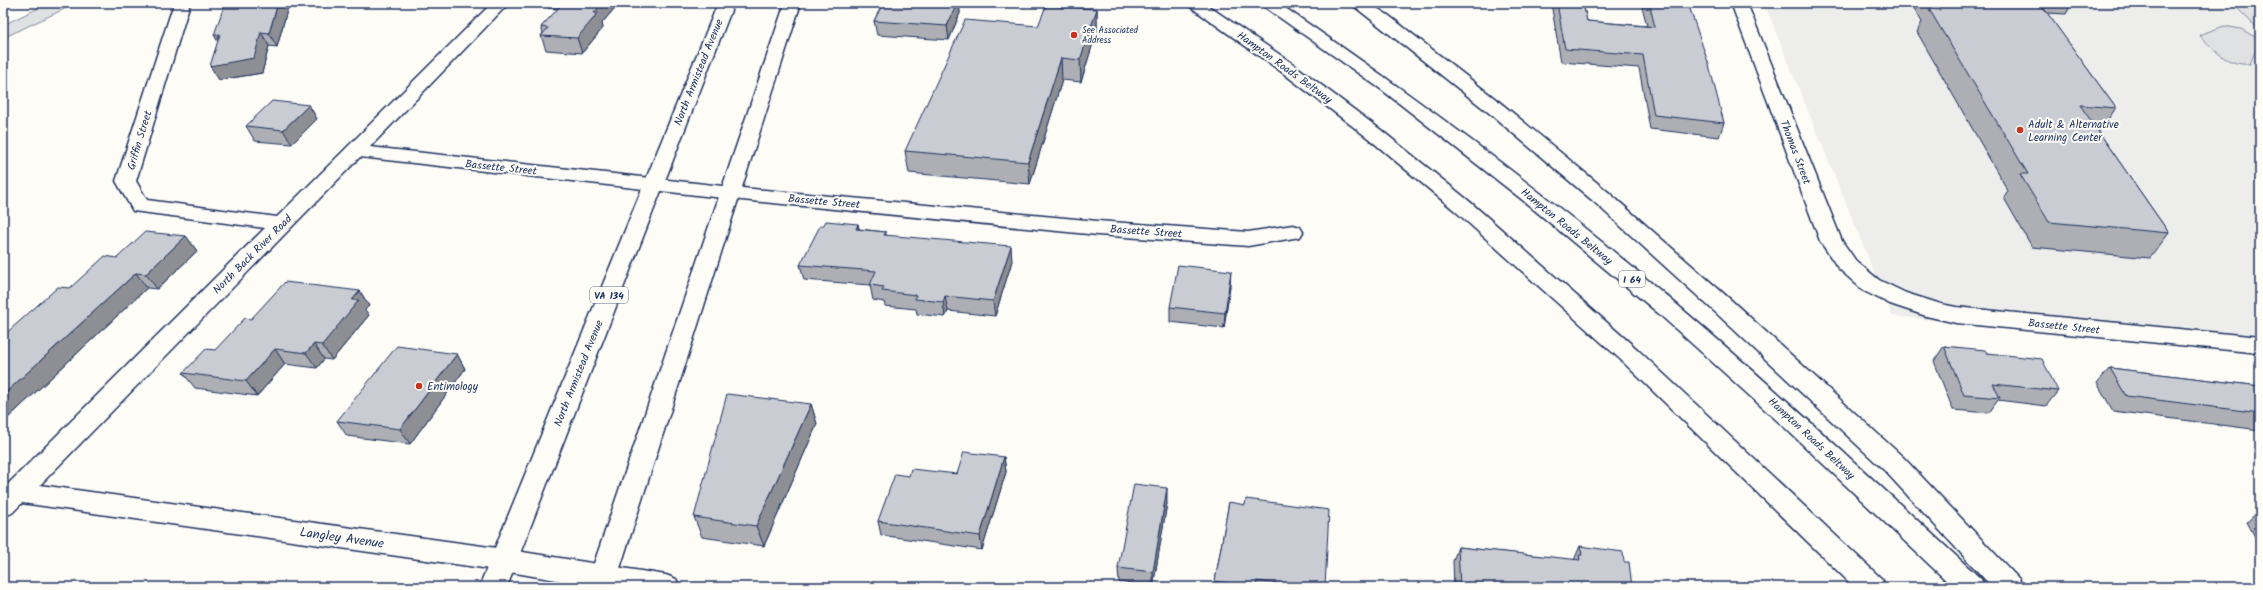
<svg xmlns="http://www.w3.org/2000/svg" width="2263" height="590" viewBox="0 0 2263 590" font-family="Kalam,sans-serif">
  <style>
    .built { fill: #edeeec }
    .green { fill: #e0e1e3; stroke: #7e88a0 }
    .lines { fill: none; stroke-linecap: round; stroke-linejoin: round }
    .minor-casing { stroke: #1b2f5e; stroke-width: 3 }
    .major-casing { stroke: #1b2f5e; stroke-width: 3 }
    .highway-casing { stroke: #1b2f5e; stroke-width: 3 }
    .minor { fill: #fdfcf7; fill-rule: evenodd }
    .major { fill: #fdfcf7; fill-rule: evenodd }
    .highway { fill: #fdfcf7; fill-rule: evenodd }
    .wall { fill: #adafb5; stroke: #1b2f5e }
    .shaded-wall { fill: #8d8f94; stroke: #1b2f5e }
    .building { fill: #c9ccd3; stroke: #1b2f5e }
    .poi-dot { fill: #c8321e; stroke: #fdfcf7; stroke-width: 1.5 }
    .labels { text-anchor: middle; stroke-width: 4; stroke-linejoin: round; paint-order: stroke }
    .far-poi-label { font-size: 9px; fill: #1b2f5e; stroke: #fdfcf7; text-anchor: start }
    .shield { fill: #fdfcf7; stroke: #5f6c8c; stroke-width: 1 }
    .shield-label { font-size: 10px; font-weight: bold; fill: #1b2f5e }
    .street-label { font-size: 11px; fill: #1b2f5e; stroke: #fdfcf7 }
    .poi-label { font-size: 11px; fill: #1b2f5e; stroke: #fdfcf7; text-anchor: start }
    .near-street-label { font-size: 13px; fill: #1b2f5e; stroke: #fdfcf7 }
  </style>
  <rect width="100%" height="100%" fill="#fdfcf7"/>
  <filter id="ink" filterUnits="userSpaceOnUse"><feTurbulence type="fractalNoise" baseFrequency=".025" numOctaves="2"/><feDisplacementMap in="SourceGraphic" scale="8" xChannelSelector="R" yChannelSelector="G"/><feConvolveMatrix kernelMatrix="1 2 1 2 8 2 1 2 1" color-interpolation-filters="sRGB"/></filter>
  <g filter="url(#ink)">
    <path class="built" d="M 1764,3 L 2260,3 L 2260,353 L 1892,316 Z"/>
    <g class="green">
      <path d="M 49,3 L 77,3 L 3,38 L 3,25 Z"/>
      <path d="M 2232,3 L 2260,3 L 2260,31 Z"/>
      <path d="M 2224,26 L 2241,29 L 2260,40 L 2250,64 C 2226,66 2215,50 2199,35 Z"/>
    </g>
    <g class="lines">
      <defs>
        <g id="minor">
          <path d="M 174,3 L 190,3 L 136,181 L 147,200 L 277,217 L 492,3 L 509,3 L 370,147 L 732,187 L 1098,221 L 1248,232 L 1293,225 L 1300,227 L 1303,232 L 1300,237 L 1248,246 L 1098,235 L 732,199 L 360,157 L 40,485 L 504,549 L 666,575 L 676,579 L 680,587 L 596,587 L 504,571 L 22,503 L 12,513 L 3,517 L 3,489 L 265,228 L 133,211 L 116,181 Z"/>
          <path d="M 1731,3 L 1747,3 L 1842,241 L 1856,261 L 1879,280 L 1906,293 L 1941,304 L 1956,307 L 2260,337 L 2260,353 L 1956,323 L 1926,316 L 1890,304 L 1864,291 L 1838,268 L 1820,241 Z"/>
        </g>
        <g id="major">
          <path d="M 718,3 L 734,3 L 507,587 L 479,587 Z"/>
          <path d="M 785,3 L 801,3 L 614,587 L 586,587 Z"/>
        </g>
        <g id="highway">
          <path d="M 1185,3 L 1204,3 L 1292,63 L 1381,130 L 1469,201 L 1637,349 L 1882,579 L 1886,587 L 1854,587 L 1621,360 L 1454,210 L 1368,138 L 1279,70 Z"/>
          <path d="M 1259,3 L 1278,3 C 1415,96 1549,195 1675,303 C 1780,392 1880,486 1981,579 L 1985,587 L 1953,587 L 1783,426 L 1658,313 L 1520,198 L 1382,90 Z"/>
          <path d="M 1350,3 L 1369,3 L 1388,15 L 1502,104 L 1607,191 L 1731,300 L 1903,457 L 2019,579 L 2023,587 L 1992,587 L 1885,471 L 1715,312 L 1593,201 L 1488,112 Z"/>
        </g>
      </defs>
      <use href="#minor" class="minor-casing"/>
      <use href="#major" class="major-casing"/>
      <use href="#highway" class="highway-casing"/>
      <use href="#minor" class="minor"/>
      <use href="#major" class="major"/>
      <use href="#highway" class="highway"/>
    </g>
    <g class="wall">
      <path d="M 225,3 L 289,3 L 277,47 L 269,46 L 262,73 L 219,80 Z"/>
      <path d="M 547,3 L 619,3 L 602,23 L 603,28 L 582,53 L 546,50 L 541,36 L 543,33 L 541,27 L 558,9 L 548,8 Z"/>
      <path d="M 883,3 L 959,3 L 960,13 L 949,40 L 877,35 L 874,21 Z"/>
      <path d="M 1551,3 L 1583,3 L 1587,21 L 1647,26 L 1641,3 L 1688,3 L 1724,123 L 1719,137 L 1650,129 L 1639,68 L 1561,62 Z"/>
      <path d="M 1911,3 L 2072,3 L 2066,14 L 2047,13 L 2116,108 L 2100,131 L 2098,131 L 2169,233 L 2150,258 L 2032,247 L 2004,198 L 2008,191 L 1917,32 L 1922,22 Z"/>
      <path d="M 1097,9 L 1097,30 L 1081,82 L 1062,80 L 1030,184 L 909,173 L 905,151 L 1038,26 Z"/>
      <path d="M 309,105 L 317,119 L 292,144 L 255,141 L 246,126 Z"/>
      <path d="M 858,224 L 859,229 L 886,232 L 886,236 L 1012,261 L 995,316 L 948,311 L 945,317 L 917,314 L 916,309 L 885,306 L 884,302 L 873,300 L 870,285 L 804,280 L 800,265 Z"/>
      <path d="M 186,236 L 197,251 L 157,289 L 147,288 L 8,418 L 3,418 L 3,336 L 70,288 L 117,258 Z"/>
      <path d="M 1230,286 L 1224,328 L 1170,322 L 1170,307 Z"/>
      <path d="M 360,291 L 369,306 L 365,310 L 369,315 L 332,360 L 324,359 L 317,368 L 285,364 L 257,396 L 195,388 L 183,373 L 215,350 Z"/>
      <path d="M 1944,346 L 1987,353 L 2058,391 L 2046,406 L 1998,400 L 1989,413 L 1953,410 L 1934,361 Z"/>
      <path d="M 457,354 L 465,369 L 410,444 L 347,436 L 337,421 Z"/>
      <path d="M 2110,368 L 2260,386 L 2260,430 L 2113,411 L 2097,383 Z"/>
      <path d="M 811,404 L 817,424 L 764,546 L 702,537 L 694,517 Z"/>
      <path d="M 1004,457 L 1006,472 L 982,550 L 881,535 L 878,521 L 909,476 L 957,474 Z"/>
      <path d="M 1229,502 L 1325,587 L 1214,587 Z"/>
      <path d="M 1167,503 L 1153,587 L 1119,582 L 1118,568 Z"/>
      <path d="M 2259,511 L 2260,511 L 2260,546 L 2247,522 Z"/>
      <path d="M 1580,546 L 1624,562 L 1632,587 L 1454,587 L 1453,561 L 1458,547 L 1574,560 Z"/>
    </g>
    <g class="shaded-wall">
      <path d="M 278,3 L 289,3 L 277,47 L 269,33 Z"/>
      <path d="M 602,3 L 619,3 L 602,23 L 603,28 L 582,53 L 577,38 L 594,13 Z"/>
      <path d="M 957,3 L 959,3 L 960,13 L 949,40 L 947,26 Z"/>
      <path d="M 1097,9 L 1097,30 L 1081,82 L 1080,60 Z"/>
      <path d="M 261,32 L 269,46 L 262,73 L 219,80 L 210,66 Z"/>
      <path d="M 220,34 L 222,49 L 214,35 Z"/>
      <path d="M 1061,58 L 1062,80 L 1030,184 L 1028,162 Z"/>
      <path d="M 309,105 L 317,119 L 292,144 L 283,130 Z"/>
      <path d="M 858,224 L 861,239 L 856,229 Z"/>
      <path d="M 186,236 L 197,251 L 157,289 L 146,274 Z"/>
      <path d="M 1011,246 L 1012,261 L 995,316 L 993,301 Z"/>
      <path d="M 1231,271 L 1230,286 L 1224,328 L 1225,313 Z"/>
      <path d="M 136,273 L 147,288 L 8,418 L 3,413 L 3,395 Z"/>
      <path d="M 360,291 L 369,306 L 365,310 L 369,315 L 332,360 L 322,345 L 352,300 Z"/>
      <path d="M 945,296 L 948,311 L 945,317 L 943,302 Z"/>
      <path d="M 314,344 L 324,359 L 317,368 L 306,353 Z"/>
      <path d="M 275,349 L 285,364 L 257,396 L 246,381 Z"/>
      <path d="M 457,354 L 465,369 L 410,444 L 400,429 Z"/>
      <path d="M 811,404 L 817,424 L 764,546 L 756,526 Z"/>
      <path d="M 1004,457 L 1006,472 L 982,550 L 980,536 Z"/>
      <path d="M 1167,488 L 1167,503 L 1153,587 L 1153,572 Z"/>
    </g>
    <g class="building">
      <path d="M 225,3 L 278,3 L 269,33 L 261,32 L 254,58 L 210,66 L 220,34 L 214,35 Z"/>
      <path d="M 563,3 L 602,3 L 594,13 L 598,13 L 577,38 L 541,36 L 548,28 L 541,27 Z"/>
      <path d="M 883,3 L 957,3 L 947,26 L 874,21 Z"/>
      <path d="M 1557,3 L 1583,3 L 1587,21 L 1655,27 L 1649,3 L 1688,3 L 1709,65 L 1724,123 L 1654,115 L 1643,55 L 1565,49 Z"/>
      <path d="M 1936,3 L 2040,3 L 2116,108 L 2080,105 L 2169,233 L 2049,222 L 2020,174 L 2028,174 L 1929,9 L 1940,10 Z"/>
      <path d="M 1046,6 L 1097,9 L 1080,60 L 1061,58 L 1028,162 L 905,151 L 965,20 L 1038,26 Z"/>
      <path d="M 272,101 L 309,105 L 283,130 L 246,126 Z"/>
      <path d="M 826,221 L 858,224 L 856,229 L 886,232 L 884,235 L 1011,246 L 993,301 L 945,296 L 943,302 L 915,299 L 916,295 L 882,291 L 884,287 L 870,285 L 876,271 L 800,265 L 820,226 L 823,226 Z"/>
      <path d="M 145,232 L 186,236 L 146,274 L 136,273 L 3,395 L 3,336 L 58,287 L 70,288 L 105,256 L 117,258 Z"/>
      <path d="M 1178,265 L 1231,271 L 1225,313 L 1170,307 Z"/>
      <path d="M 285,282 L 360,291 L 352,300 L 359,300 L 322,345 L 314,344 L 306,353 L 275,349 L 246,381 L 183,373 L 206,349 L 215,350 L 245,318 L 251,319 Z"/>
      <path d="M 397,346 L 457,354 L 400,429 L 337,421 Z"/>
      <path d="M 1944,346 L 1985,350 L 1987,353 L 2042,359 L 2058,391 L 1993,384 L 2000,398 L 1964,395 Z"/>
      <path d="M 2110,368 L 2260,386 L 2260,413 L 2126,396 Z"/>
      <path d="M 727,394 L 811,404 L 756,526 L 694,517 Z"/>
      <path d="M 964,452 L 1004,457 L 980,536 L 878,521 L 895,474 L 909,476 L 911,469 L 957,474 Z"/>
      <path d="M 1134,484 L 1167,488 L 1153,572 L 1118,568 Z"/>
      <path d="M 1246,499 L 1329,510 L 1325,587 L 1302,587 L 1257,581 L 1256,587 L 1250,587 L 1215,581 L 1229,502 L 1245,505 Z"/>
      <path d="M 1580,546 L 1623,552 L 1624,562 L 1629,562 L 1632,587 L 1460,587 L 1458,547 L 1580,560 L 1579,555 L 1582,555 Z"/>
    </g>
  </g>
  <g class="poi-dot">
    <circle cx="1074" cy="35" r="4"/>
    <circle cx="2020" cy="130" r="4"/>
    <circle cx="419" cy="386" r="4"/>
  </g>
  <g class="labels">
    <g class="far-poi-label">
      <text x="1082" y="33">See Associated<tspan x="1082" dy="10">Address</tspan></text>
    </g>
    <g class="shield">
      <rect x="1619" y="271" width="26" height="16" rx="3"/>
      <rect x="590" y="287" width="38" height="16" rx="3"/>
    </g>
    <g class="shield-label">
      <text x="1632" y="283">I 64</text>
      <text x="609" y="299">VA 134</text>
    </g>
    <g class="street-label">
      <text transform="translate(1285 67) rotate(36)" y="4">Hampton Roads Beltway</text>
      <text transform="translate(698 72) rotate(-68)" y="4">North Armistead Avenue</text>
      <text transform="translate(139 140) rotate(-73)" y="4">Griffin Street</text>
      <text transform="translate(1796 152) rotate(69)" y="4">Thomas Street</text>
      <text transform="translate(501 167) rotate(6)" y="4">Bassette Street</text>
      <text transform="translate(824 201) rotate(5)" y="4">Bassette Street</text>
      <text transform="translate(1567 226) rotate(39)" y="4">Hampton Roads Beltway</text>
      <text transform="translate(1146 231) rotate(4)" y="4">Bassette Street</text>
      <text transform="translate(252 254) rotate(-45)" y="4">North Back River Road</text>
      <text transform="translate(2064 326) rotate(6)" y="4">Bassette Street</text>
      <text transform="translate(578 373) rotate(-68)" y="4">North Armistead Avenue</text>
      <text transform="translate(1812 438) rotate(43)" y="4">Hampton Roads Beltway</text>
    </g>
    <g class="poi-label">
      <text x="2028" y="128">Adult &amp; Alternative<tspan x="2028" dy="13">Learning Center</tspan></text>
      <text x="427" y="390">Entimology</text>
    </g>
    <g class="near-street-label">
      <text transform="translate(342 537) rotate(8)" y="5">Langley Avenue</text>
    </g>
  </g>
  <rect width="2263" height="590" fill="none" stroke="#fdfcf7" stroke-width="16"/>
  <rect x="8" y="8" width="2247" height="574" fill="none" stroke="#1b2f5e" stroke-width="1.5" filter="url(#ink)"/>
</svg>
